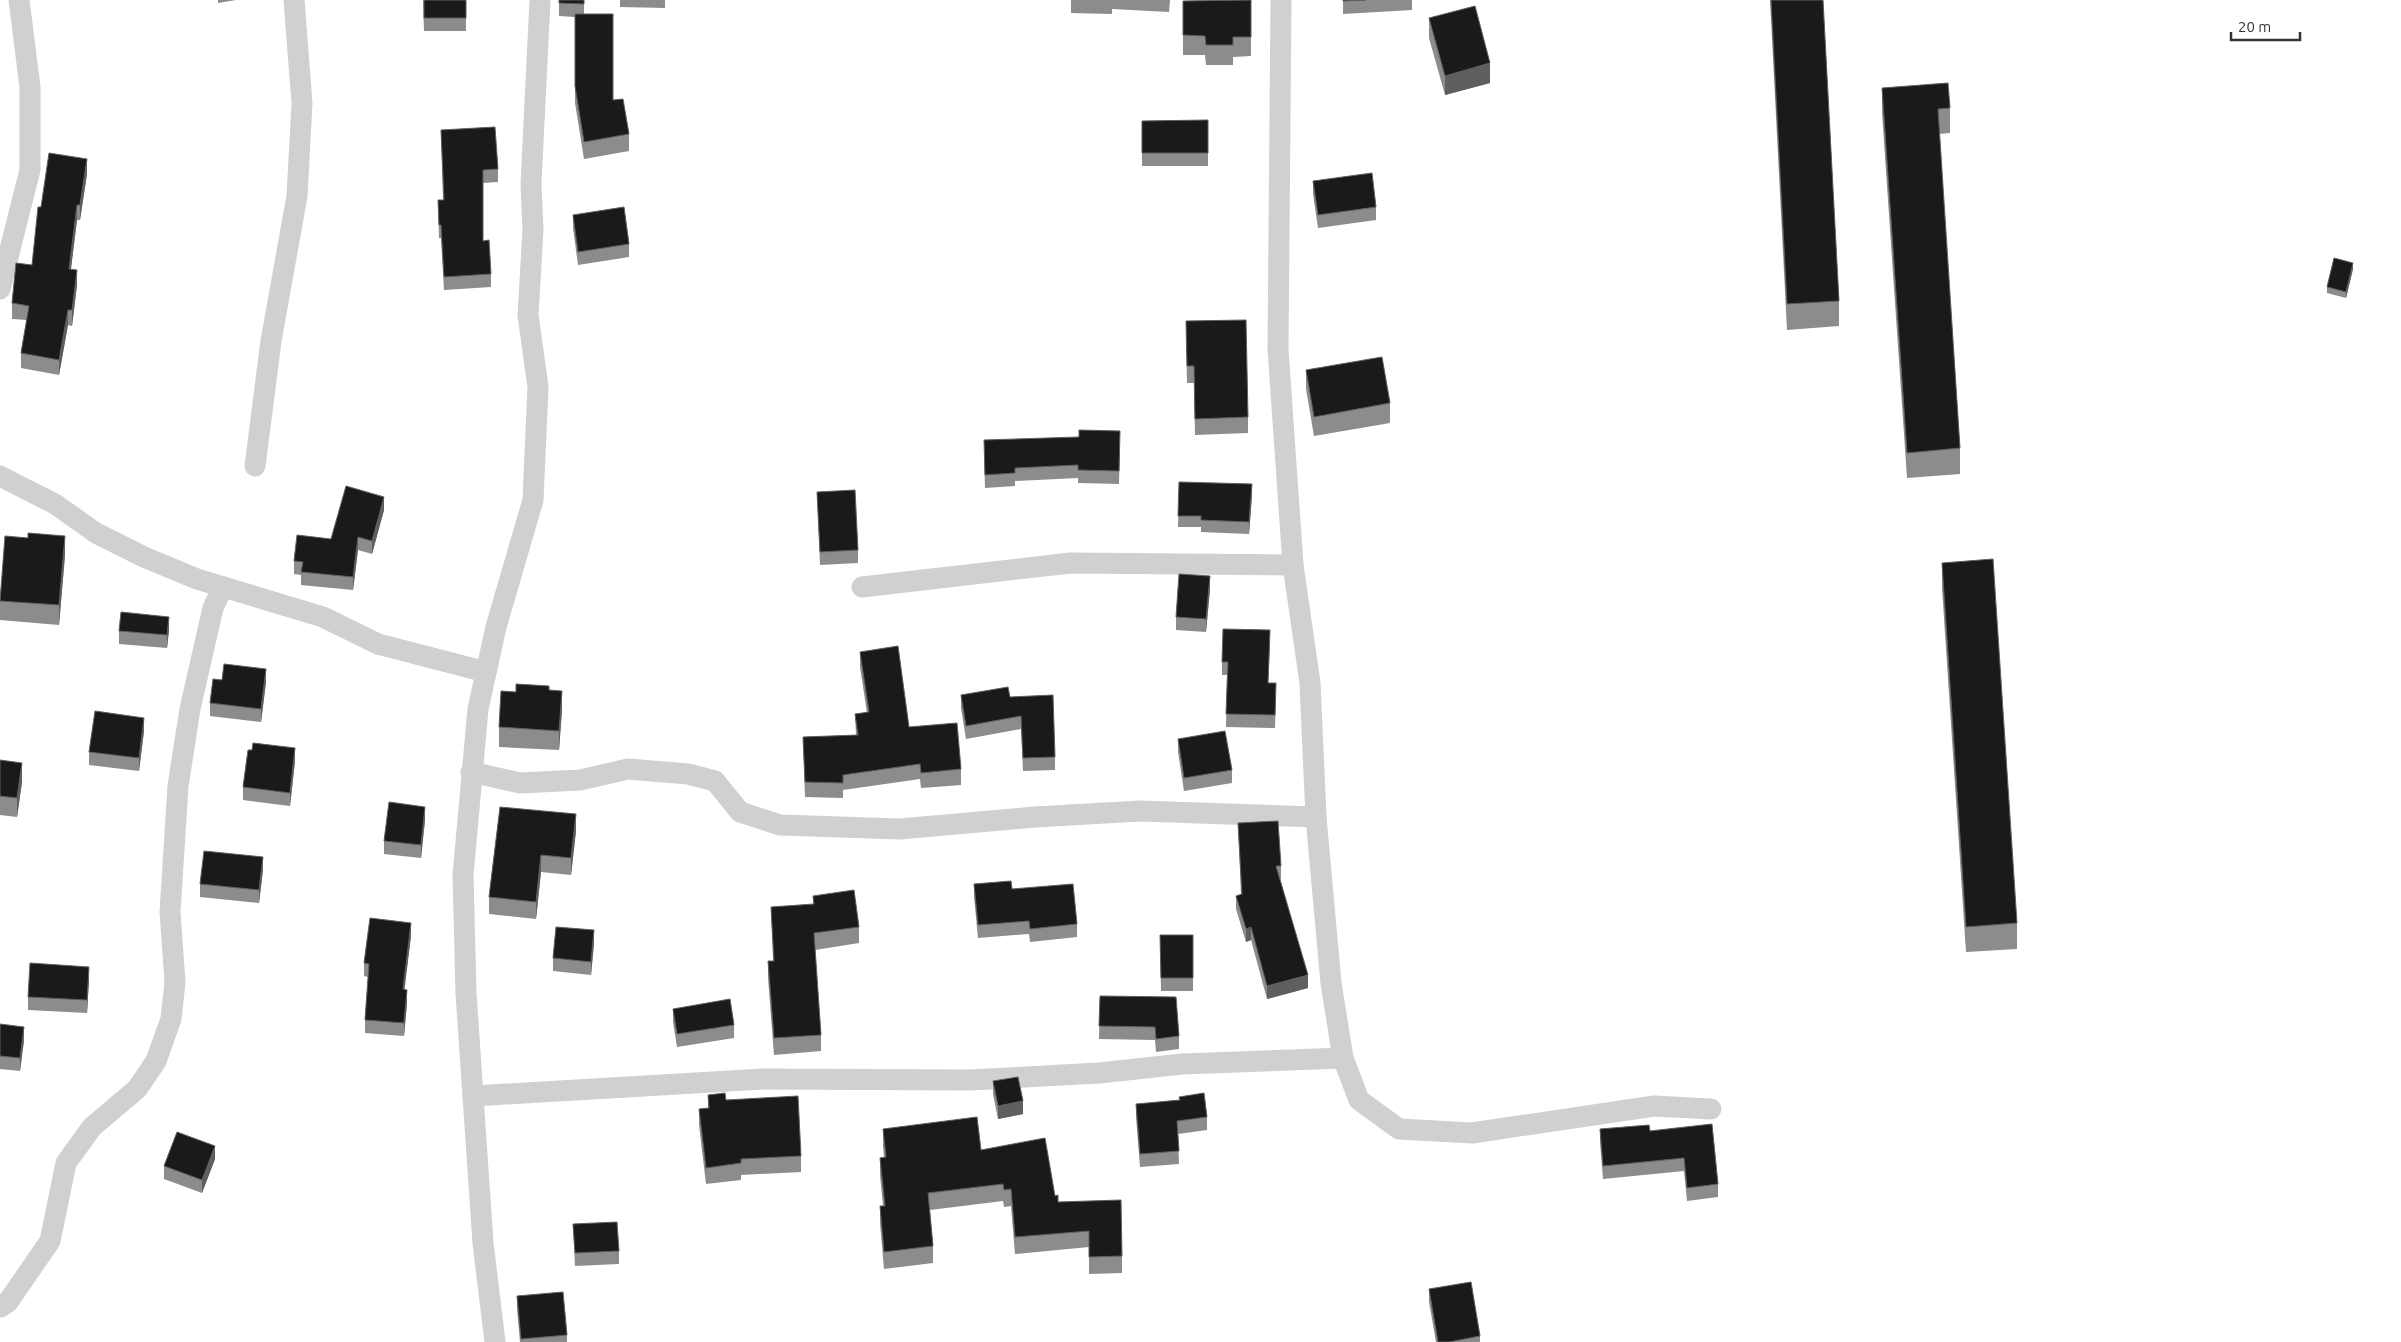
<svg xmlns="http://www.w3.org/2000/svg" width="2401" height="1342" viewBox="0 0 2401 1342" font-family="Ubuntu,sans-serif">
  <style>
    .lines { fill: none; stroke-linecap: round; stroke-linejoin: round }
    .street { stroke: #d0d0d0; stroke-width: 21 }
    .wall { fill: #8c8c8c }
    .shaded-wall { fill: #5f5f5f }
    .building { fill: #1a1a1a; stroke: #5f5f5f }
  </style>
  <rect width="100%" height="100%" fill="#fff"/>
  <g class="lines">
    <g class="street">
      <path d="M 1281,0 L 1278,349 L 1293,565 L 1310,683 L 1316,817 L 1331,983 L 1343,1058 L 1359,1100 L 1399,1129 L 1472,1133 L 1654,1106 L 1711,1109"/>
      <path d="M 0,289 L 30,170 L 30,87 L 19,0"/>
      <path d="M 255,466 L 271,341 L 297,196 L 302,103 L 294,0"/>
      <path d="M 0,476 L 55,504 L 96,533 L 144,557 L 197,579 L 323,617 L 378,644 L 486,672"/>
      <path d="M 862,587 L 1070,563 L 1293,565"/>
      <path d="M 471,772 L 520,783 L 580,780 L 628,769 L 688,774 L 715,781 L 740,812 L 780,825 L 900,829 L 1035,817 L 1140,811 L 1316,817"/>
      <path d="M 473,1096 L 763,1079 L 970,1080 L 1099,1073 L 1182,1064 L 1343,1058"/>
      <path d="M 0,1307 L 8,1302 L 50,1241 L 66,1163 L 92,1127 L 137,1089 L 156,1061 L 171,1019 L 175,982 L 170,912 L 178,786 L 190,709 L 213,608 L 223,587"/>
      <path d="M 495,1342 L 483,1243 L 475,1126 L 466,993 L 463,875 L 478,709 L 496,627 L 533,500 L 538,387 L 528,315 L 533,230 L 531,184 L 540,0"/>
    </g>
  </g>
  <g class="wall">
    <path d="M 218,0 L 236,0 L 218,3 Z"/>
    <path d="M 423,0 L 466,0 L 466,31 L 424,31 Z"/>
    <path d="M 559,0 L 584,0 L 584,14 L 613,100 L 629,134 L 629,151 L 584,159 L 575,103 L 575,17 L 559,16 Z"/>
    <path d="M 620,0 L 665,0 L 665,8 L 620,7 Z"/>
    <path d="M 1071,0 L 1170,0 L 1169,12 L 1112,9 L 1112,14 L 1071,13 Z"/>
    <path d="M 1251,0 L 1251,56 L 1233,57 L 1233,65 L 1206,65 L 1205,55 L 1183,55 L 1183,1 Z"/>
    <path d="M 1343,0 L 1412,0 L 1412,10 L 1343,14 Z"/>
    <path d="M 1770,0 L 1823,0 L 1839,301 L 1839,326 L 1787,330 Z"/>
    <path d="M 1429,18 L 1490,83 L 1445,95 L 1429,38 Z"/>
    <path d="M 1882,88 L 1950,108 L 1950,133 L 1939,134 L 1960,448 L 1960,474 L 1907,478 L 1882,113 Z"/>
    <path d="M 1208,120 L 1208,166 L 1142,166 L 1142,121 Z"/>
    <path d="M 441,130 L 498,169 L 498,182 L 483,183 L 483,241 L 491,274 L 491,287 L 444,290 L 441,238 L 439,238 L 438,200 L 443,200 Z"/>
    <path d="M 87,174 L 80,220 L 77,220 L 71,269 L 77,285 L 72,326 L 68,325 L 59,375 L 21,368 L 21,353 L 27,320 L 12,319 L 12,303 L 32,265 L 41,207 Z"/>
    <path d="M 1313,181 L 1376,207 L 1376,220 L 1318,228 L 1313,194 Z"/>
    <path d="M 573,215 L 629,244 L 629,257 L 578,265 L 573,228 Z"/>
    <path d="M 2353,269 L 2346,298 L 2327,293 L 2327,287 Z"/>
    <path d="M 1186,338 L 1248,417 L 1248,433 L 1195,435 L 1194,383 L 1187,383 Z"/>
    <path d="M 1306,370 L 1390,403 L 1390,423 L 1314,436 L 1306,389 Z"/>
    <path d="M 1120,444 L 1119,484 L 1078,483 L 1078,478 L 1015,481 L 1015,486 L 985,488 L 984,453 Z"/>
    <path d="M 1179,482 L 1252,496 L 1249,534 L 1201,532 L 1201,527 L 1178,527 Z"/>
    <path d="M 817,492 L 858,550 L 858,563 L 820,565 Z"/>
    <path d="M 384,510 L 372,554 L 358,550 L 353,590 L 301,585 L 301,575 L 294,574 L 294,561 L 331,539 Z"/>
    <path d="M 65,555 L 59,625 L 0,620 L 0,599 Z"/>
    <path d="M 1942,563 L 2017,923 L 2017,949 L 1966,952 L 1942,588 Z"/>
    <path d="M 1210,589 L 1206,632 L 1176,630 L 1176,617 Z"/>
    <path d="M 169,630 L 167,648 L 119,644 L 119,631 Z"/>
    <path d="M 1270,643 L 1268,683 L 1276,696 L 1275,728 L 1226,727 L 1227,675 L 1222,675 L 1222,662 Z"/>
    <path d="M 860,652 L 909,727 L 961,769 L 961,785 L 921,788 L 920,779 L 843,790 L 843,798 L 805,797 L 803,737 L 856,735 L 855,714 L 867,713 L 860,667 Z"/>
    <path d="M 222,680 L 266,682 L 261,722 L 210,716 L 210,703 Z"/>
    <path d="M 549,690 L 562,710 L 559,750 L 499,747 L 499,727 L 516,692 Z"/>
    <path d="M 961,695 L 1010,697 L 1055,757 L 1055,770 L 1023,771 L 1021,729 L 966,739 L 961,708 Z"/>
    <path d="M 144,731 L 139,771 L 89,765 L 89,752 Z"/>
    <path d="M 1178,739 L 1232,770 L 1232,783 L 1184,791 L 1178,752 Z"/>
    <path d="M 0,760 L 22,782 L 17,817 L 0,815 Z"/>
    <path d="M 295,761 L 290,806 L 243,800 L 243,787 Z"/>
    <path d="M 500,807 L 576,831 L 571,875 L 541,872 L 536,919 L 489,914 L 489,897 Z"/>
    <path d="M 425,820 L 421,858 L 384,854 L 384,841 Z"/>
    <path d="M 1238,823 L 1281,866 L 1281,879 L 1280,879 L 1308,988 L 1267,999 L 1251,940 L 1246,942 L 1236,909 L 1236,896 L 1241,895 Z"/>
    <path d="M 263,870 L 259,903 L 200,897 L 200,884 Z"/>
    <path d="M 974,884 L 1077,924 L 1077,937 L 1030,942 L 1029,934 L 978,938 L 974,897 Z"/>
    <path d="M 813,896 L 859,927 L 859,943 L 815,950 L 821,1035 L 821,1051 L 774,1055 L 768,978 L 768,961 L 773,961 L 771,907 L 813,905 Z"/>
    <path d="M 1160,935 L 1193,935 L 1193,991 L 1161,991 Z"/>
    <path d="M 411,936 L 404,989 L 407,1003 L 404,1036 L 365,1033 L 365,1020 L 368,977 L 364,976 L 364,963 Z"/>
    <path d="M 594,943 L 591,975 L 553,971 L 553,958 Z"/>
    <path d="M 89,980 L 87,1013 L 28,1010 L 28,997 Z"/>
    <path d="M 1100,996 L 1179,1036 L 1179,1049 L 1156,1052 L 1155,1040 L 1099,1039 Z"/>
    <path d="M 673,1009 L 734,1025 L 734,1038 L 677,1047 L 673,1022 Z"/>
    <path d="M 0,1024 L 24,1040 L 20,1071 L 0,1069 Z"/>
    <path d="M 993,1081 L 1023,1114 L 998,1119 L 993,1094 Z"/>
    <path d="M 708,1095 L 726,1100 L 801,1156 L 801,1172 L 741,1175 L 741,1180 L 706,1184 L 699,1125 L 699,1109 L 708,1108 Z"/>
    <path d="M 1136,1104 L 1207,1117 L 1207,1130 L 1178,1134 L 1179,1164 L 1140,1167 L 1136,1117 Z"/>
    <path d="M 883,1129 L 981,1150 L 1055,1196 L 1058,1202 L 1122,1256 L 1122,1273 L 1089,1274 L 1089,1247 L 1015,1254 L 1011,1206 L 1004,1207 L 1003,1201 L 930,1210 L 933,1246 L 933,1263 L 884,1269 L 880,1223 L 880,1206 L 883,1206 L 880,1175 L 880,1158 L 884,1157 L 883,1146 Z"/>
    <path d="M 1600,1129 L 1650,1131 L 1718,1184 L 1718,1197 L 1687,1201 L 1684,1171 L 1603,1179 L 1600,1142 Z"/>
    <path d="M 215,1159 L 202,1193 L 164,1179 L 164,1166 Z"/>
    <path d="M 573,1224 L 619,1251 L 619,1264 L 575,1266 Z"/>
    <path d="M 1429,1289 L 1480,1336 L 1480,1342 L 1436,1342 L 1429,1302 Z"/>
    <path d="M 517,1296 L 567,1335 L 567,1342 L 520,1342 L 517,1309 Z"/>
  </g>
  <g class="shaded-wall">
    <path d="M 1490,63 L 1490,83 L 1445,95 L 1445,76 Z"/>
    <path d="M 87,159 L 87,174 L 80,220 L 80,205 Z"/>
    <path d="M 77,205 L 77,220 L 69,284 L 69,269 Z"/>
    <path d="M 2353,263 L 2353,269 L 2346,298 L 2346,292 Z"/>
    <path d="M 77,270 L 77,285 L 72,326 L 72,310 Z"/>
    <path d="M 68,310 L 68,325 L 59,375 L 59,360 Z"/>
    <path d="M 1252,484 L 1252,496 L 1249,534 L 1249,522 Z"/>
    <path d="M 384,497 L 384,510 L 372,554 L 372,541 Z"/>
    <path d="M 65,536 L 65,555 L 59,625 L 59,605 Z"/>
    <path d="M 358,537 L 358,550 L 353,590 L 353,577 Z"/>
    <path d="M 1210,576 L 1210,589 L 1206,632 L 1206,619 Z"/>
    <path d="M 169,617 L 169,630 L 167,648 L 167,635 Z"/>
    <path d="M 266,669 L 266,682 L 261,722 L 261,709 Z"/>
    <path d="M 562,691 L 562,710 L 559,750 L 559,731 Z"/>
    <path d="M 144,718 L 144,731 L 139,771 L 139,758 Z"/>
    <path d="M 295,748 L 295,761 L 290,806 L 290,793 Z"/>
    <path d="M 22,763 L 22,782 L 17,817 L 17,798 Z"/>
    <path d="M 425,807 L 425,820 L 421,858 L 421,845 Z"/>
    <path d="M 576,814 L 576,831 L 571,875 L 571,858 Z"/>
    <path d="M 541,855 L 541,872 L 536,919 L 536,902 Z"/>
    <path d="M 263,857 L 263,870 L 259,903 L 259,890 Z"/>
    <path d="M 411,923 L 411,936 L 403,1002 L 403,989 Z"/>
    <path d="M 1251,927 L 1251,940 L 1246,942 L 1246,929 Z"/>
    <path d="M 594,930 L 594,943 L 591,975 L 591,962 Z"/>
    <path d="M 89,967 L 89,980 L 87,1013 L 87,1000 Z"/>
    <path d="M 1308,975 L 1308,988 L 1267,999 L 1267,986 Z"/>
    <path d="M 407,990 L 407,1003 L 404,1036 L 404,1023 Z"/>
    <path d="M 24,1027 L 24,1040 L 20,1071 L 20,1058 Z"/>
    <path d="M 1023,1101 L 1023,1114 L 998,1119 L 998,1106 Z"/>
    <path d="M 215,1146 L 215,1159 L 202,1193 L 202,1180 Z"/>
  </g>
  <g class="building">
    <rect x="424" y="0" width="42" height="18"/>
    <path d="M 559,0 L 584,0 L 584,4 L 559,3 Z"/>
    <path d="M 1251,0 L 1251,37 L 1233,37 L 1233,45 L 1206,45 L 1205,36 L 1183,35 L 1183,1 Z"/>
    <path d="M 1343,0 L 1366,0 L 1343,1 Z"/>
    <path d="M 1771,0 L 1823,0 L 1839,301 L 1787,304 Z"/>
    <path d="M 1475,6 L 1490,63 L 1445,76 L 1429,18 Z"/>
    <path d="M 575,14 L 613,14 L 613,100 L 623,99 L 629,134 L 584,142 L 575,86 Z"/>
    <path d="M 1948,83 L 1950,108 L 1938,109 L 1960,448 L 1907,453 L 1882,88 Z"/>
    <path d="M 1208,120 L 1208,153 L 1142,153 L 1142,121 Z"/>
    <path d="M 495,127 L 498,169 L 483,170 L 483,241 L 489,240 L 491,274 L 444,277 L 441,225 L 439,225 L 438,200 L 444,200 L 441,130 Z"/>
    <path d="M 49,153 L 87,159 L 80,205 L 77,205 L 69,269 L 77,270 L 72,310 L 68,310 L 59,360 L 21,353 L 29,306 L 12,303 L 16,263 L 32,265 L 38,207 L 41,207 Z"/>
    <path d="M 1372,173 L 1376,207 L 1318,215 L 1313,181 Z"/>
    <path d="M 624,207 L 629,244 L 578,252 L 573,215 Z"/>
    <path d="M 2334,258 L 2353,263 L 2346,292 L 2327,287 Z"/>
    <path d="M 1246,320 L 1248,417 L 1195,419 L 1194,366 L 1187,366 L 1186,321 Z"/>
    <path d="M 1382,357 L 1390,403 L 1314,417 L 1306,370 Z"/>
    <path d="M 1079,430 L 1120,431 L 1119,471 L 1078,470 L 1078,465 L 1015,468 L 1015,473 L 985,475 L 984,440 L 1079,437 Z"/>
    <path d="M 1179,482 L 1252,484 L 1249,522 L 1201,520 L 1201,516 L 1178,516 Z"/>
    <path d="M 346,486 L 384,497 L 372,541 L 358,537 L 353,577 L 301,572 L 303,562 L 294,561 L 297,535 L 331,539 Z"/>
    <path d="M 855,490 L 858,550 L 820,552 L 817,492 Z"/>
    <path d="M 28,533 L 65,536 L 59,605 L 0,601 L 5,536 L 28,538 Z"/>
    <path d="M 1993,559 L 2017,923 L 1966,927 L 1942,563 Z"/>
    <path d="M 1179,574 L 1210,576 L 1206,619 L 1176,617 Z"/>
    <path d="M 121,612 L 169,617 L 167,635 L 119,631 Z"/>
    <path d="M 1223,629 L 1270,630 L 1268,683 L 1276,683 L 1275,715 L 1226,714 L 1228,662 L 1222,662 Z"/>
    <path d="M 898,646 L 909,727 L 957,723 L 961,769 L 921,773 L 920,764 L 843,775 L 843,783 L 805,782 L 803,737 L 858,735 L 855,714 L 869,712 L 860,652 Z"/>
    <path d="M 224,664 L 266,669 L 261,709 L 210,703 L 213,679 L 222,680 Z"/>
    <path d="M 516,684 L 549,686 L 549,690 L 562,691 L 559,731 L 499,727 L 501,691 L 516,692 Z"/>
    <path d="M 1008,687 L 1010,697 L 1053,695 L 1055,757 L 1023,758 L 1021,716 L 966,726 L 961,695 Z"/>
    <path d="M 95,711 L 144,718 L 139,758 L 89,752 Z"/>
    <path d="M 1225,731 L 1232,770 L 1184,778 L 1178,739 Z"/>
    <path d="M 253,743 L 295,748 L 290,793 L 243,787 L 248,750 L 252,750 Z"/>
    <path d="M 0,760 L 22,763 L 17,798 L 0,796 Z"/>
    <path d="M 389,802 L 425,807 L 421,845 L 384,841 Z"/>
    <path d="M 500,807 L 576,814 L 571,858 L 541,855 L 536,902 L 489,897 Z"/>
    <path d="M 1278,821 L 1281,866 L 1276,866 L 1308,975 L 1267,986 L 1251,927 L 1246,929 L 1236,896 L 1242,894 L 1238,823 Z"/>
    <path d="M 204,851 L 263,857 L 259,890 L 200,884 Z"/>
    <path d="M 1011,881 L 1012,889 L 1073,884 L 1077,924 L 1030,929 L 1029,921 L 978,925 L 974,884 Z"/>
    <path d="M 854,890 L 859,927 L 814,933 L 821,1035 L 774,1038 L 768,961 L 774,961 L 771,907 L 814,904 L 813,896 Z"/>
    <path d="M 370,918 L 411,923 L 403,989 L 407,990 L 404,1023 L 365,1020 L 369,964 L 364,963 Z"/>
    <path d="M 556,927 L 594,930 L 591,962 L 553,958 Z"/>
    <path d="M 1160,935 L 1193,935 L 1193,978 L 1161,978 Z"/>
    <path d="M 30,963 L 89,967 L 87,1000 L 28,997 Z"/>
    <path d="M 1100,996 L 1176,997 L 1179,1036 L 1156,1039 L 1155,1027 L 1099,1026 Z"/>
    <path d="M 730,999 L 734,1025 L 677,1034 L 673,1009 Z"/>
    <path d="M 0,1024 L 24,1027 L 20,1058 L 0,1056 Z"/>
    <path d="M 1018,1077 L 1023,1101 L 998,1106 L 993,1081 Z"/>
    <path d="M 725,1093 L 726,1100 L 798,1096 L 801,1156 L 741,1159 L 741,1163 L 706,1168 L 699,1109 L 709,1108 L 708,1095 Z"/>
    <path d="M 1204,1093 L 1207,1117 L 1177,1121 L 1179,1151 L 1140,1154 L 1136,1104 L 1180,1100 L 1179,1097 Z"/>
    <path d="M 977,1117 L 981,1150 L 1045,1138 L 1055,1196 L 1058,1195 L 1058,1202 L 1121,1200 L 1122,1256 L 1089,1257 L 1089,1231 L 1015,1237 L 1011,1189 L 1004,1190 L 1003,1184 L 928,1193 L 933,1246 L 884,1252 L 880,1206 L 885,1206 L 880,1158 L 886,1157 L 883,1129 Z"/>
    <path d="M 1712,1124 L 1718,1184 L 1687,1188 L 1684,1158 L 1603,1166 L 1600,1129 L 1649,1125 L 1650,1131 Z"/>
    <path d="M 177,1132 L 215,1146 L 202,1180 L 164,1166 Z"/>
    <path d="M 617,1222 L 619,1251 L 575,1253 L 573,1224 Z"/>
    <path d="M 1471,1282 L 1480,1336 L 1449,1342 L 1438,1342 L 1429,1289 Z"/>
    <path d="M 563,1292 L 567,1335 L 521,1339 L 517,1296 Z"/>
  </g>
  <path d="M2231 32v8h69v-8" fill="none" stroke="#333333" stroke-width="2.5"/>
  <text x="2238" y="32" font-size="15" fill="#333333" stroke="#ffffff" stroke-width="4" paint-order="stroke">20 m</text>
</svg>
